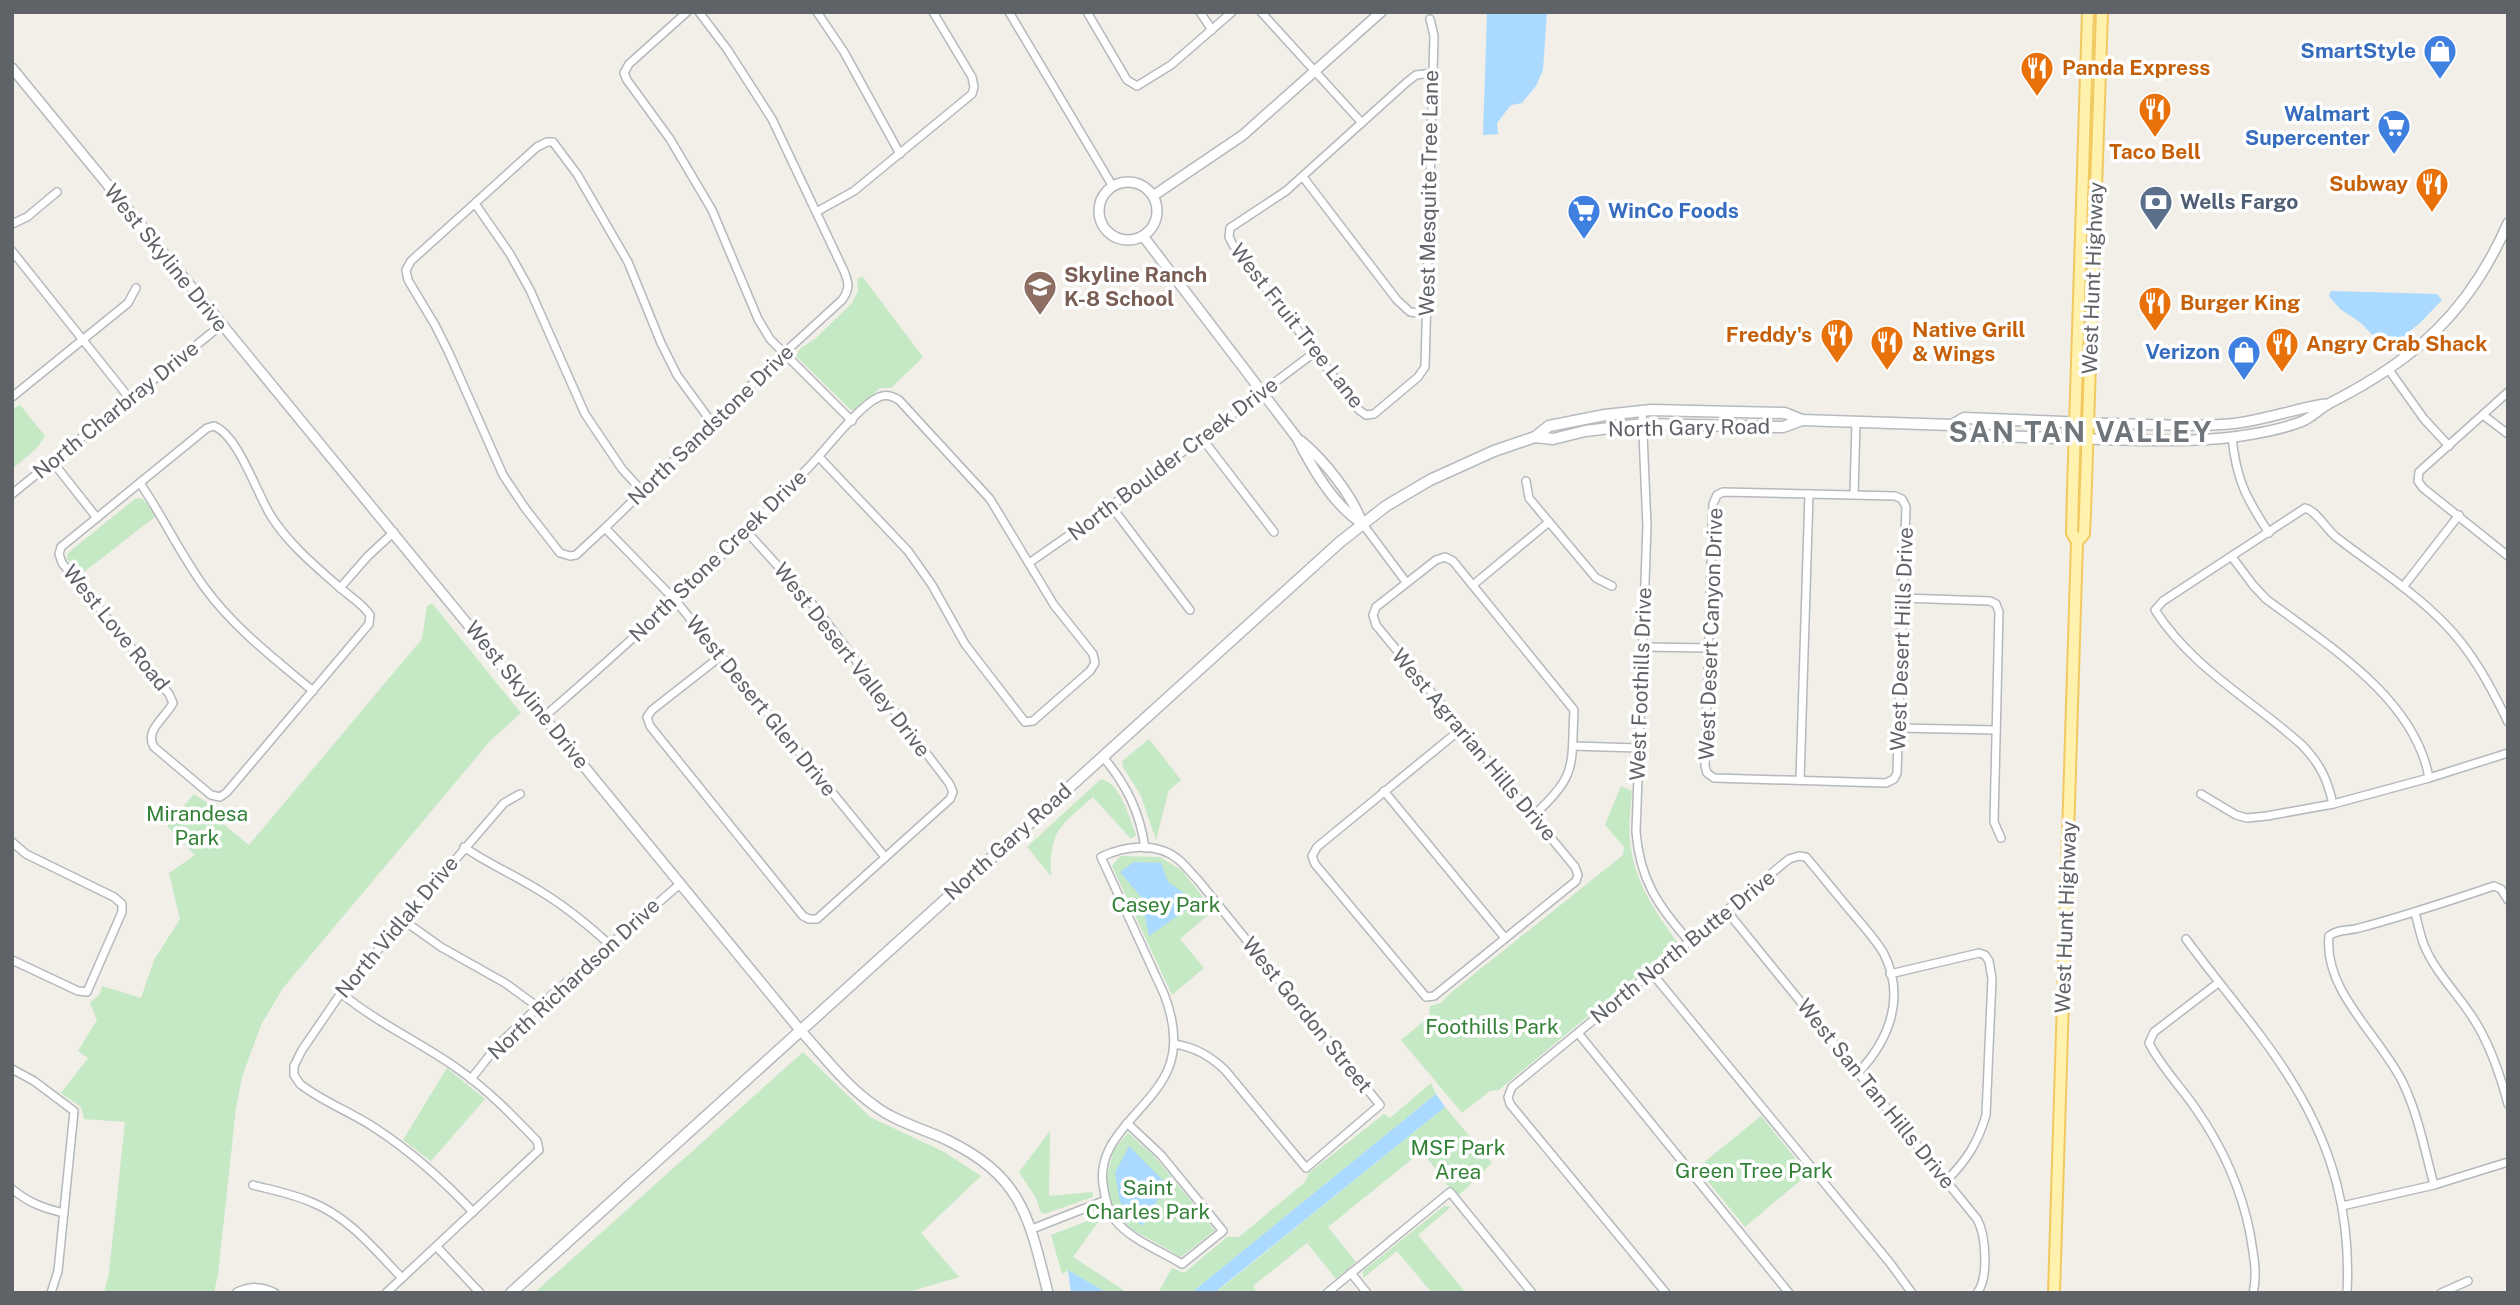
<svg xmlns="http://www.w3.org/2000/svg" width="2520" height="1305" viewBox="0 0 2520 1305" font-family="'Public Sans',sans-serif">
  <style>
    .green { fill: #c5e8c5 }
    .water { fill: #aadaff }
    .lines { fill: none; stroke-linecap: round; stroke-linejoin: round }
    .minor-casing { stroke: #b5b8bc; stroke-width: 10 }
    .tertiary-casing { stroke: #b5b8bc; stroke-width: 12 }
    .secondary-casing { stroke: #b6babf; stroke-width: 13 }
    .primary-casing { stroke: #f2c960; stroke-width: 14 }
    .minor { stroke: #fff; stroke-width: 7 }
    .tertiary { stroke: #fff; stroke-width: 9 }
    .secondary { stroke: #fff; stroke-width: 10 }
    .primary { stroke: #fff2af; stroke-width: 10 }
    .labels { text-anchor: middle; stroke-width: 7; stroke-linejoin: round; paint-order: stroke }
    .shop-label { font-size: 21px; font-weight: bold; fill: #366cbe; stroke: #fff; text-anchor: end }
    .food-label { font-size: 21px; font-weight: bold; fill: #c56008; stroke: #fff; text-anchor: start }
    .street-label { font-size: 21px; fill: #5f6368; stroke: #fff }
    .service-label { font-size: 21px; font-weight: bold; fill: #4e5e75; stroke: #fff; text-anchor: start }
    .education-label { font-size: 21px; font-weight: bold; fill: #785e54; stroke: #fff; text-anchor: start }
    .park-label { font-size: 21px; fill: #348238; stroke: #fff }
    .district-label { font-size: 28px; font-weight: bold; letter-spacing: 2px; fill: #70757a; stroke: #fff }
  </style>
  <rect width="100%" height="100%" fill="#f1efe8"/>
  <g class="green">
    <path d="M 862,276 L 923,357 L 891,388 L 880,388 L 857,410 L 851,410 L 796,356 L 800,349 L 816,338 L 852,303 L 858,291 L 857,279 Z"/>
    <path d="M 20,405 L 45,436 L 37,448 L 12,469 L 12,409 Z"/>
    <path d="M 136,498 L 143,499 L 156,516 L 80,575 L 67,559 L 68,553 Z"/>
    <path d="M 432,603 L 521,713 L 491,740 L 283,988 L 261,1025 L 242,1077 L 236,1108 L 218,1274 L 214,1293 L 104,1293 L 109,1273 L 125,1122 L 84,1119 L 81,1107 L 61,1093 L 88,1058 L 78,1051 L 97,1020 L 90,1003 L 99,995 L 102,986 L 141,998 L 154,960 L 180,919 L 169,873 L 195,855 L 167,826 L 194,794 L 214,807 L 222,823 L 249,845 L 422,639 L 427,606 Z"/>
    <path d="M 1149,739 L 1181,780 L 1169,790 L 1156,840 L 1141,796 L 1123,767 L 1122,761 Z"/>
    <path d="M 1101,779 C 1121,784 1129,817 1136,835 L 1131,839 L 1093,797 C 1061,825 1049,830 1051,876 L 1027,847 Z"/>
    <path d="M 1621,786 L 1632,791 C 1631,807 1628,824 1630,840 C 1633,880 1655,911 1677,942 L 1499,1090 L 1490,1091 L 1462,1113 L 1401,1040 L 1429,1017 L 1430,1006 L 1441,1003 L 1448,995 L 1623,855 L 1624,847 L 1605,825 Z"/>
    <path d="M 1120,856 L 1160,857 L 1181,870 L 1214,910 L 1180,939 L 1204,968 L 1172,995 L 1112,866 Z"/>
    <path d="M 803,1052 L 870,1117 L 944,1152 L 981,1176 L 921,1233 L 959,1277 L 905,1293 L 534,1293 Z"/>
    <path d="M 447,1068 L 485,1099 L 431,1161 L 403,1140 Z"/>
    <path d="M 1431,1083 L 1436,1094 L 1191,1293 L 1158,1293 L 1172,1268 L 1184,1273 L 1227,1237 L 1239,1237 L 1305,1182 L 1309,1173 L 1384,1114 L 1390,1118 Z"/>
    <path d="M 1445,1107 L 1492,1163 L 1459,1195 L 1448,1186 L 1422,1151 L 1328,1227 L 1356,1262 L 1336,1279 L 1307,1243 L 1253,1286 L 1258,1293 L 1215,1293 Z"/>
    <path d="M 1761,1116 L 1808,1174 L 1745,1227 L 1697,1168 Z"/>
    <path d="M 1050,1131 L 1049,1196 L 1093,1192 L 1093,1197 L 1044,1214 L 1040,1211 L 1036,1198 L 1019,1172 Z"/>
    <path d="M 1128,1133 L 1154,1156 L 1215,1230 L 1181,1257 L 1128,1227 L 1113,1209 L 1106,1180 L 1114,1149 Z"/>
    <path d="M 1444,1206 L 1451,1207 L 1418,1235 L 1466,1293 L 1432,1293 L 1397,1251 L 1363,1278 L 1363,1271 Z"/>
    <path d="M 1103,1215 L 1073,1257 L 1128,1293 L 1107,1293 L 1068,1270 L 1062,1274 L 1051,1235 Z"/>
  </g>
  <g class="water">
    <path d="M 1487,12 L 1547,12 L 1543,70 L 1536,86 L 1522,103 L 1511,105 L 1497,123 L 1498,134 L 1483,135 Z"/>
    <path d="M 2331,291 L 2437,294 L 2442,300 L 2421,322 L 2390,348 L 2384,347 L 2361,323 L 2340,309 L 2329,296 Z"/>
    <path d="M 1134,862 L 1161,863 L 1168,882 L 1197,902 L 1149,936 L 1141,897 L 1120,872 Z"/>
    <path d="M 1436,1094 L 1445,1107 L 1214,1293 L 1191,1293 Z"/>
    <path d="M 1129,1146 L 1167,1184 L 1142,1226 L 1120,1202 L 1115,1173 Z"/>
    <path d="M 1068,1270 L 1107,1293 L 1071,1293 Z"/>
  </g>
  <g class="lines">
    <defs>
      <g id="minor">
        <path d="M 687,12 L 629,64 L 624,73 L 627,80 L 670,139 L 712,210 L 758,319 L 770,339 L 852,421"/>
        <path d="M 699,12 L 727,49 L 772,119 L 844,271 C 849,283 850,289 842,300 L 783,354 L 605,528 L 576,555 L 570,556 L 560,553 L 525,508 L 503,475 L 449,353 L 435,325 L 408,280 L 406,270 L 411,261 L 537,147 L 547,142 L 553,142 L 577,174 L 628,262 L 661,343 L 677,375 L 712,423"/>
        <path d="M 817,12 L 844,52 L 900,154"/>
        <path d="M 1009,12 L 1112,185"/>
        <path d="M 1087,12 L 1127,80 L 1137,86 L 1171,65 L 1232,12"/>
        <path d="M 1200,12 L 1212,30"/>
        <path d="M 1261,12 L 1362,123"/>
        <path d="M 1430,19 L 1434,36 L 1425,367 L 1418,377 L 1374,414 L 1366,415 L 1359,410 L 1233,245 L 1229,237 L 1230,228 L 1286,191 L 1407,82 L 1416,75 L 1432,73"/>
        <path d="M 1303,177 L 1397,300 L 1410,312 L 1426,314"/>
        <path d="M 476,205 L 510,254 L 530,290 L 585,414 L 622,469 L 643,492"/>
        <path d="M 818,211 L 854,191 L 972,94 L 974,87 L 972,77 L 933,12"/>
        <path d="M 12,224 L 27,217 L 57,192"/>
        <path d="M 12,251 L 130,399"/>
        <path d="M 2389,370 L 2424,419 L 2449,446"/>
        <path d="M 2508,392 L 2419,472 L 2418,481 L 2423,488 L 2508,556"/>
        <path d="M 12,397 L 128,303 L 136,288"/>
        <path d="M 1642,411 L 1647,526 L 1636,832 C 1640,880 1658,906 1689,941"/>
        <path d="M 2483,415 L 2508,434"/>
        <path d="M 214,426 C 238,435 257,494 271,516 C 288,543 314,565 338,586 C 349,596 362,603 370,615 L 369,624 L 227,792 L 220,797 L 211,795 L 154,747 C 144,731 165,718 173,703 L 169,694 L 62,563 L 59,554 L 61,547 L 207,428 Z"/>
        <path d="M 1201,437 L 1274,532"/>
        <path d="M 2232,437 C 2236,479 2246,498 2269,533"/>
        <path d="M 52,461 L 97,518"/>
        <path d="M 1526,481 L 1529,498 L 1549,522 L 1596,578 L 1612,586"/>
        <path d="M 140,483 C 163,517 181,555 205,588 C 234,628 275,659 313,691"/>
        <path d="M 1723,492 L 1895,496 L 1902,499 L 1906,507 L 1897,773 L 1894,779 L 1886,783 L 1714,778 L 1707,773 L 1705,766 L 1713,504 L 1717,495 Z"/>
        <path d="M 12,494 L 220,326"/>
        <path d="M 1854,494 L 1856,422"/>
        <path d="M 1111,506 L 1190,610"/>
        <path d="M 1362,523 L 1406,582"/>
        <path d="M 605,528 L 675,600 L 885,857"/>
        <path d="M 2232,557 L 2253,585 L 2266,599 C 2326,644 2415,698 2429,778"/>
        <path d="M 1029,563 L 1111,506 L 1315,352"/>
        <path d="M 1473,585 L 1549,522"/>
        <path d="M 2403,587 L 2459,515"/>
        <path d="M 340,588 L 368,556 L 394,532"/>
        <path d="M 1902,598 L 1990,601 L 1996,604 L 1999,612 L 1994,822 L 2001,838"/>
        <path d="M 1644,647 L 1709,648"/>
        <path d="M 721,656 L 652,710 L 647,717 L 650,726 L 803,916 L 809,919 L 817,919 L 950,799 L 953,792 L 949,783 L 815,607 L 747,532"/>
        <path d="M 545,716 C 636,637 725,556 808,468 C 825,451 858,406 879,397 C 887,394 892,396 899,400 L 990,499 L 1054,605 L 1093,654 L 1095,663 L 1090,671 L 1033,721 L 1025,722 L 965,644 L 932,585 L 908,551 L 819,457"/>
        <path d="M 1899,728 L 1996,730"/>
        <path d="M 1461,729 L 1317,847 L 1312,856 L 1315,864 L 1426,997 L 1434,996 L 1576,881 L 1578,875 L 1575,867 L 1376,625 L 1373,615 L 1376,607 L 1436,560 L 1445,557 L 1453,561 L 1574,710 C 1571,767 1578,775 1533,816"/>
        <path d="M 1573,746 L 1638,748"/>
        <path d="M 1103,757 C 1126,784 1140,812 1145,848"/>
        <path d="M 1800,780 L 1809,494"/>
        <path d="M 1384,791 L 1505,938"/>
        <path d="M 2201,794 L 2236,815 L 2247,818 L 2267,816 L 2333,804 L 2429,778 L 2508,753"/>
        <path d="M 2333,804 C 2327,778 2320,764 2302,745 C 2252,700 2192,668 2155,610 L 2163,601 L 2305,508 C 2317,511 2326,529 2336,537 C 2372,565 2412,590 2444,623 C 2472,651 2491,687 2508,722"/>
        <path d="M 12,842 L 26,854 L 114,897 L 122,904 L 122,912 L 87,992 L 78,991 L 12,960"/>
        <path d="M 464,847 C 488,864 515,875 540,891 C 565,906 587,924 609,944"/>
        <path d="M 1726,910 L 1977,1219 C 1986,1235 1989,1278 1977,1293"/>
        <path d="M 2415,913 C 2418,923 2420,935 2424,945 C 2435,972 2457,993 2473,1018 C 2490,1044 2500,1074 2508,1104"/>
        <path d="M 403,920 L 441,947 L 505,983 L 538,1007"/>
        <path d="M 2186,939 C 2221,987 2264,1035 2294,1085 C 2334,1151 2351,1216 2347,1293"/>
        <path d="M 1651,972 L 1890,1263 L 1912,1293"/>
        <path d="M 1890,974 L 1979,953 L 1985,955 L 1989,961 L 1992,979 L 1986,1115 C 1978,1143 1966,1161 1946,1181"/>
        <path d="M 2218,983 L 2154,1032 L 2149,1043 C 2161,1067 2181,1087 2196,1109 C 2223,1148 2241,1188 2250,1233 C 2253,1253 2258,1273 2253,1293"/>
        <path d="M 341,993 C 377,1023 420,1042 458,1069 C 488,1090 512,1115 537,1141 L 539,1150 L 386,1293"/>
        <path d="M 1578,1033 L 1789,1293"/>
        <path d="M 12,1069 L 34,1081 L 74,1111 L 58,1271 L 51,1293"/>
        <path d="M 471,1079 L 497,1046 L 538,1007 L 681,883"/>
        <path d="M 1127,1123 L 1161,1155 L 1223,1231 L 1182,1264 C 1161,1251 1131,1240 1115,1220 C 1108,1211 1106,1201 1104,1190 C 1092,1137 1152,1111 1169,1067 C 1178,1043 1173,1017 1164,994 L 1101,857 C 1124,846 1157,841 1179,860 C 1186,866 1192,874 1198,880 L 1380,1105 L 1306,1168 L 1225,1070 C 1210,1056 1195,1047 1174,1044"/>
        <path d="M 253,1185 C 272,1190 293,1194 311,1202 C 349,1217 374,1249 402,1278"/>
        <path d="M 2434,1185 C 2425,1151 2418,1114 2403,1083 C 2381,1037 2323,991 2329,936 C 2337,929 2349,931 2359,928 C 2405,916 2449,901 2494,886 L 2501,889 L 2508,900"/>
        <path d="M 12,1189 C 29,1203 43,1208 64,1213"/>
        <path d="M 2342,1206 L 2434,1185 L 2508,1162"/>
        <path d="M 473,1212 C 443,1180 412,1152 375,1128 C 351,1112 323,1102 300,1084 L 294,1075 L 294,1066 L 302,1050 L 341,993 L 504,803 L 520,794"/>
        <path d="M 1032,1229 L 1106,1200"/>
        <path d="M 437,1247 L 480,1293"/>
        <path d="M 1351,1273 L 1367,1293"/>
        <path d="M 237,1292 C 251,1286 262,1286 275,1293"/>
        <path d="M 1327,1293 L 1450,1192 L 1532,1293"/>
        <path d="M 1666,1293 L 1510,1104 L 1508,1097 L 1512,1087 L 1789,859 L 1799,856 L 1806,857 C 1822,876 1838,896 1854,915 C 1864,927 1876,940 1884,954 C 1906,998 1889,1040 1858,1073"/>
        <path d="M 2441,1293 L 2468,1281"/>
      </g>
      <g id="tertiary">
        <path d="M 12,68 C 273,391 540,708 800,1030 C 824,1056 846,1086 875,1106 C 896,1122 924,1129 947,1140 C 1023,1177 1029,1218 1048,1293"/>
        <circle cx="1128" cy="211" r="29"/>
        <path d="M 1153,196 L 1243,135 L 1381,12"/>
        <path d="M 1143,236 L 1297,438 C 1311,466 1335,507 1362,523"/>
        <path d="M 2088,423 C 2134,423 2185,428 2229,424 C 2262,421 2293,409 2325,404"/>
        <path d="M 2087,439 C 2142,440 2199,444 2253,434 C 2270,431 2290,427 2305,420 C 2314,415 2322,407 2332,402 C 2416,359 2469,312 2508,223"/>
        <path d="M 1301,441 C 1324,460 1352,495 1362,523"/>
      </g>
      <g id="secondary">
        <path d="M 1952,425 L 1964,418 L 2088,423"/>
        <path d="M 1976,435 L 1980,427 L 1998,420"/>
        <path d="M 1535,437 L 1553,439 L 1585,431 L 1643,424 L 1783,427 L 1802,420"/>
        <path d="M 511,1293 L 1340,542 L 1386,506 L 1430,480 L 1494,451 L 1535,437 L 1549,426 L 1605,415 L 1651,410 L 1785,413 L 1802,420 L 1952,425 L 1967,435 L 2087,439"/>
      </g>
      <g id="primary">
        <path d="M 2077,542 L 2084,534 L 2085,512 L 2102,12"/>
        <path d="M 2054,1293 L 2077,542 L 2072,533 L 2073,490 L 2088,12"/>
      </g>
    </defs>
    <use href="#minor" class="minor-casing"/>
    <use href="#tertiary" class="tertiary-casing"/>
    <use href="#secondary" class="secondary-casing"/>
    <use href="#primary" class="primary-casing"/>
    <use href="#minor" class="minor"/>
    <use href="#tertiary" class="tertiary"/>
    <use href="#secondary" class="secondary"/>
    <use href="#primary" class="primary"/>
  </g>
  <defs>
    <symbol id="shop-pin" viewBox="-11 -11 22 30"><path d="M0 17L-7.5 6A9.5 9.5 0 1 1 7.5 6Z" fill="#3f7fe0" stroke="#fff"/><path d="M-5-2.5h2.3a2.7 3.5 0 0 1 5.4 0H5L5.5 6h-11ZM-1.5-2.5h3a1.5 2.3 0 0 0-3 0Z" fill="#fff"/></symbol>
    <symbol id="restaurant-pin" viewBox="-11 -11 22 30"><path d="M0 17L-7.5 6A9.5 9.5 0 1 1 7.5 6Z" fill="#e8710a" stroke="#fff"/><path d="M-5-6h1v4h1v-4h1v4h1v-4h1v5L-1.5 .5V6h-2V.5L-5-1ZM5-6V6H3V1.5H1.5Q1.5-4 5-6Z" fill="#fff"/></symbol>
    <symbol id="supermarket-pin" viewBox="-11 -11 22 30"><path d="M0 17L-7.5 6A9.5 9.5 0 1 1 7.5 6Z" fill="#3f7fe0" stroke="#fff"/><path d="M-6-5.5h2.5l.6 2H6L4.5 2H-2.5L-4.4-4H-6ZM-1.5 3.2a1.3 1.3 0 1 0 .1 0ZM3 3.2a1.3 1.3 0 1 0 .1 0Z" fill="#fff"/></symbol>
    <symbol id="bank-pin" viewBox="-11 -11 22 30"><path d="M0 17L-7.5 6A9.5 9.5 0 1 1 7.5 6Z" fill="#5c6f8a" stroke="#fff"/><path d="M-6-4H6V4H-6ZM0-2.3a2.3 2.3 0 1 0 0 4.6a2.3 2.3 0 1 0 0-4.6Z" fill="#fff"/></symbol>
    <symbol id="school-pin" viewBox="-11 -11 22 30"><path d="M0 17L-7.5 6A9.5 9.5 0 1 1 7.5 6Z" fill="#8d6e63" stroke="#fff"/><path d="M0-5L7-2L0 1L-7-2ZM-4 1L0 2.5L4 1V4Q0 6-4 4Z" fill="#fff"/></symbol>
  </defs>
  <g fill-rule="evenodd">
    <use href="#shop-pin" x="2421" y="32" width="38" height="52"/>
    <use href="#restaurant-pin" x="2018" y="49" width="38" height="52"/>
    <use href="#restaurant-pin" x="2136" y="90" width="38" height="52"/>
    <use href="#supermarket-pin" x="2375" y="107" width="38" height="52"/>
    <use href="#restaurant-pin" x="2413" y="165" width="38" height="52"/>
    <use href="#bank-pin" x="2137" y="183" width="38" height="52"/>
    <use href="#supermarket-pin" x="1565" y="192" width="38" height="52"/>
    <use href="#school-pin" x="1021" y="268" width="38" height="52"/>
    <use href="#restaurant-pin" x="2136" y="284" width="38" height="52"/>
    <use href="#restaurant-pin" x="1818" y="316" width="38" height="52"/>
    <use href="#restaurant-pin" x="1868" y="323" width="38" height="52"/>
    <use href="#restaurant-pin" x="2263" y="325" width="38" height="52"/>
    <use href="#shop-pin" x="2225" y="333" width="38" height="52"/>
  </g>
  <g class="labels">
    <g class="shop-label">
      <text x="2416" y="58">SmartStyle</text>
      <text x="2370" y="121">Walmart<tspan x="2370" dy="24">Supercenter</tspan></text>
      <text x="1608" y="218" text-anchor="start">WinCo Foods</text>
      <text x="2220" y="359">Verizon</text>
    </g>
    <g class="food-label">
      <text x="2062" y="75">Panda Express</text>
      <text x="2155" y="159" text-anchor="middle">Taco Bell</text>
      <text x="2408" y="191" text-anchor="end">Subway</text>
      <text x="2180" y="310">Burger King</text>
      <text x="1912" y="337">Native Grill<tspan x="1912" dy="24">&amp; Wings</tspan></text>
      <text x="1812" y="342" text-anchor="end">Freddy's</text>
      <text x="2306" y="351">Angry Crab Shack</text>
    </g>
    <g class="street-label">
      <text transform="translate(1429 193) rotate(-89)" y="7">West Mesquite Tree Lane</text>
      <text transform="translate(166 258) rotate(51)" y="7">West Skyline Drive</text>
      <text transform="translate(2093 278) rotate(-88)" y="7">West Hunt Highway</text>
      <text transform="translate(1297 326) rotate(52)" y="7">West Fruit Tree Lane</text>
      <text transform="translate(116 410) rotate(-39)" y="7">North Charbray Drive</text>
      <text transform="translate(711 425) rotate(-44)" y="7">North Sandstone Drive</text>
      <text transform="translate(1689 428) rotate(-1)" y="7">North Gary Road</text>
      <text transform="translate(1173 459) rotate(-37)" y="7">North Boulder Creek Drive</text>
      <text transform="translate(718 556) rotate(-44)" y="7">North Stone Creek Drive</text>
      <text transform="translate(116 628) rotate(51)" y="7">West Love Road</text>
      <text transform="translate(1711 634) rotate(-88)" y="7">West Desert Canyon Drive</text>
      <text transform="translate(1902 639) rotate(-88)" y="7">West Desert Hills Drive</text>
      <text transform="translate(852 660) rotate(52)" y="7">West Desert Valley Drive</text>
      <text transform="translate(1641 684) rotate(-88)" y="7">West Foothills Drive</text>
      <text transform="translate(527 695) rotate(51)" y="7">West Skyline Drive</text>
      <text transform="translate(761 706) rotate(51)" y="7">West Desert Glen Drive</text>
      <text transform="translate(1474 745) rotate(50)" y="7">West Agrarian Hills Drive</text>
      <text transform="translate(1008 842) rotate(-42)" y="7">North Gary Road</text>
      <text transform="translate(2066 917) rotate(-88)" y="7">West Hunt Highway</text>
      <text transform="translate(397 927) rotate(-50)" y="7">North Vidlak Drive</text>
      <text transform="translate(1683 947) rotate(-39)" y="7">North North Butte Drive</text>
      <text transform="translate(574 979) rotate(-43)" y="7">North Richardson Drive</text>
      <text transform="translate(1307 1015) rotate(51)" y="7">West Gordon Street</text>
      <text transform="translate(1876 1094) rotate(51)" y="7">West San Tan Hills Drive</text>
    </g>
    <g class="service-label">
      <text x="2180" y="209">Wells Fargo</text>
    </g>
    <g class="education-label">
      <text x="1064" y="282">Skyline Ranch<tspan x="1064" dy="24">K-8 School</tspan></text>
    </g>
    <g class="park-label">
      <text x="197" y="821">Mirandesa<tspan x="197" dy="24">Park</tspan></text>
      <text x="1166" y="912">Casey Park</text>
      <text x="1492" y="1034">Foothills Park</text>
      <text x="1458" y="1155">MSF Park<tspan x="1458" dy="24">Area</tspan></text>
      <text x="1754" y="1178">Green Tree Park</text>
      <text x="1148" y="1195">Saint<tspan x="1148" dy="24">Charles Park</tspan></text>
    </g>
    <g class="district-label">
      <text x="2081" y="442">SAN TAN VALLEY</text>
    </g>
  </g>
  <rect width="2520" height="1305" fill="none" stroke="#5f6368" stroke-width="28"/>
</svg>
